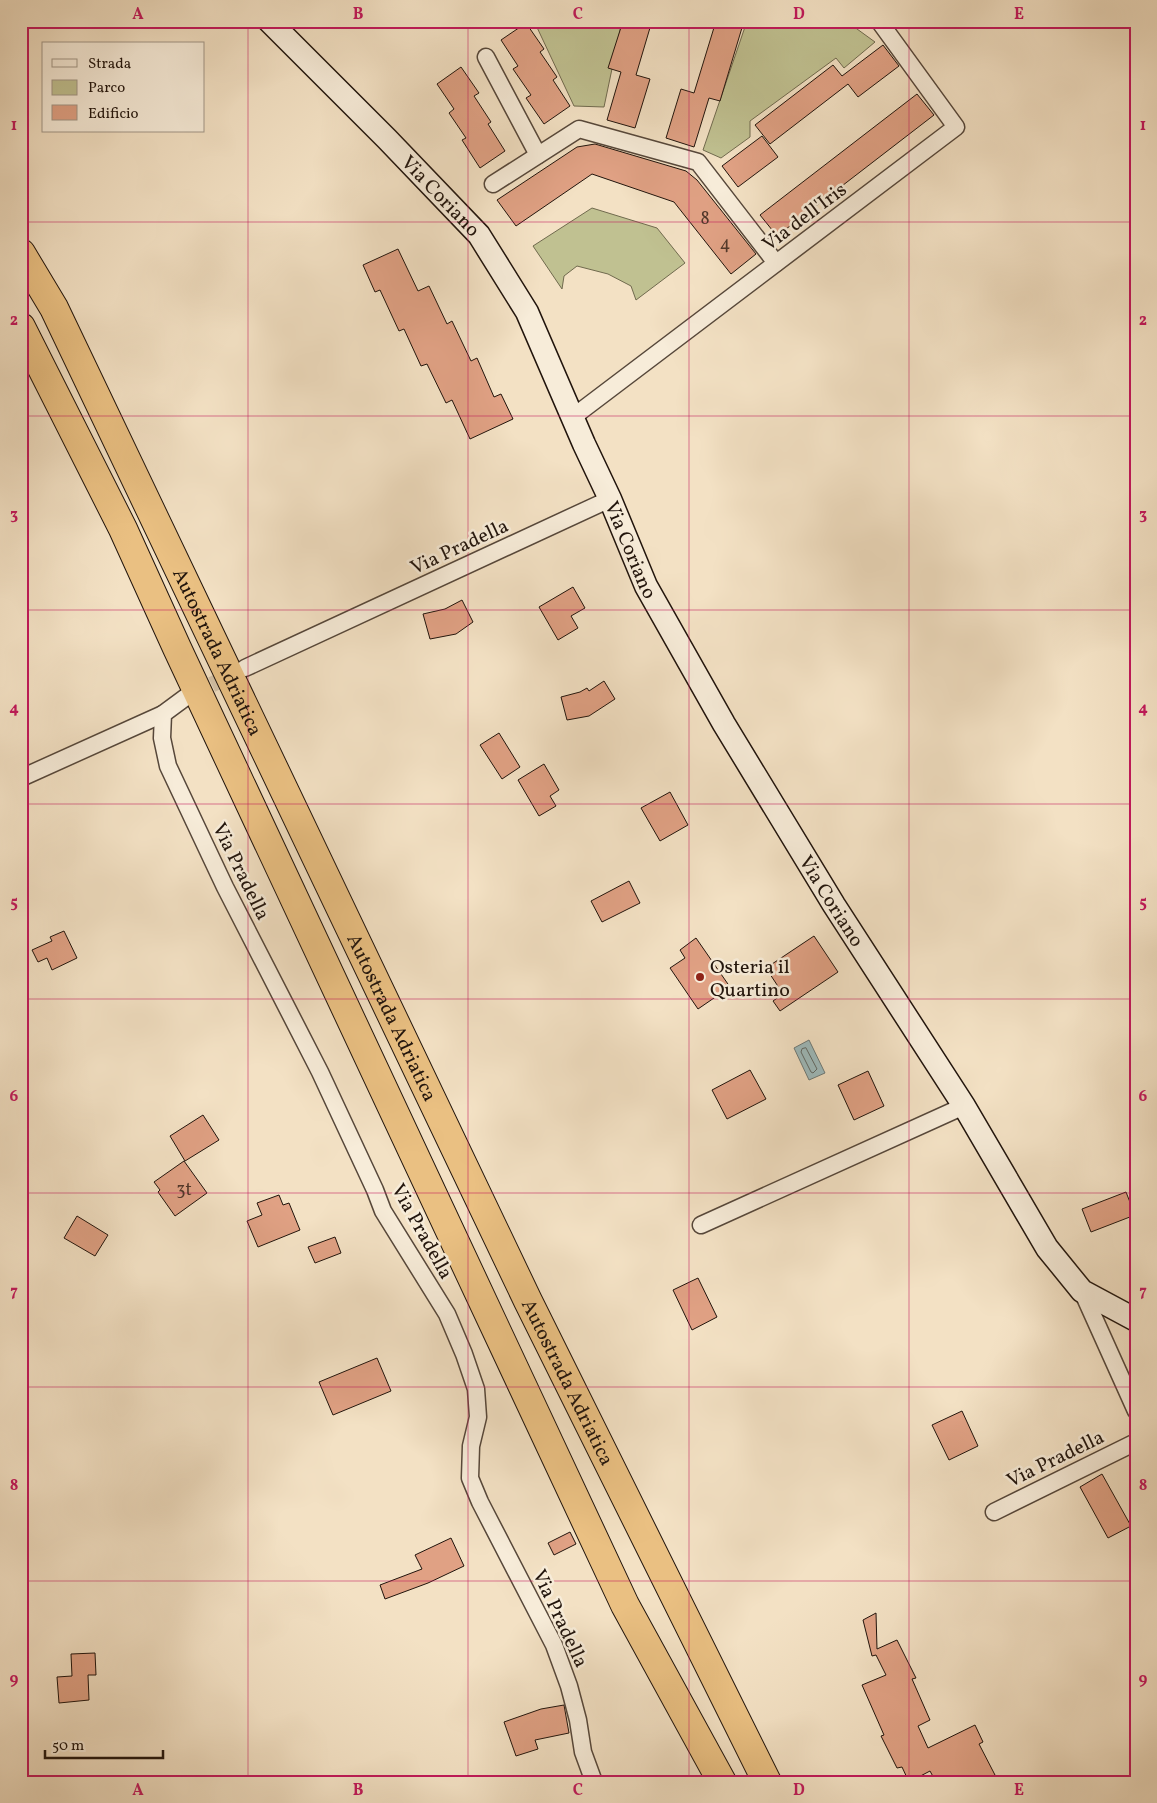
<svg xmlns="http://www.w3.org/2000/svg" width="1157" height="1803" viewBox="0 0 1157 1803" font-family="Vollkorn,serif">
  <style>
    .green { fill: #c0c191; stroke: #706a4e }
    .water { fill: #9ebbbd; stroke: #6c7876 }
    .lines { fill: none; stroke-linecap: round; stroke-linejoin: round }
    .shore { stroke: #606864; stroke-width: 1 }
    .building { fill: #e0a184; stroke: #21140c }
    .minor-tunnel { stroke: #d4c2a8; stroke-width: 16; stroke-dasharray: 16 8; stroke-linecap: butt }
    .minor-casing { stroke: #56473a; stroke-width: 19 }
    .secondary-casing { stroke: #21140c; stroke-width: 25 }
    .motorway-casing { stroke: #21140c; stroke-width: 30 }
    .minor { stroke: #f7ecd9; stroke-width: 16 }
    .secondary { stroke: #f7ecd9; stroke-width: 22 }
    .motorway { stroke: #eac082; stroke-width: 28 }
    .grid { fill: none; stroke: #c2185b; stroke-width: 1; stroke-opacity: 0.55 }
    .poi-dot { fill: #8f2418; stroke: #f7ecd9; stroke-width: 2 }
    .labels { text-anchor: middle; stroke-width: 5; stroke-linejoin: round; paint-order: stroke }
    .number-label { font-size: 18px; fill: #51372a }
    .street-label { font-size: 20px; fill: #21140c; stroke: #f7ecd9 }
    .poi-label { font-size: 20px; fill: #21140c; stroke: #f7ecd9; text-anchor: start }
    .neatline { fill: none; stroke: #c2185b; stroke-width: 2 }
    .grid-label { font-size: 16px; text-anchor: middle; font-weight: bold; fill: #c2185b }
  </style>
  <rect width="100%" height="100%" fill="#f3e1c4"/>
  <filter id="stains"><feTurbulence type="fractalNoise" baseFrequency=".004" numOctaves="4"/><feColorMatrix values="0 0 0 0 .2 0 0 0 0 .09 0 0 0 0 .02 0 0 0 .5 -.17"/></filter>
  <radialGradient id="worn" r=".72"><stop offset=".6" stop-color="#630" stop-opacity="0"/><stop offset="1" stop-color="#630" stop-opacity=".3"/></radialGradient>
  <g class="green">
    <path d="M 534,21 L 622,21 L 604,107 L 574,106 Z"/>
    <path d="M 747,21 L 846,21 L 875,42 L 844,68 L 836,58 L 750,121 L 750,137 L 721,158 L 703,150 Z"/>
    <path d="M 592,208 L 657,228 L 685,263 L 636,300 L 631,286 L 608,274 L 577,266 L 564,276 L 562,289 L 533,246 Z"/>
  </g>
  <path class="water" d="M 809,1040 L 825,1073 L 809,1080 L 794,1048 Z"/>
  <g class="lines">
    <path class="shore" d="M 806,1048 L 817,1069 L 813,1073 L 811,1072 L 801,1052 L 802,1049 Z"/>
  </g>
  <g class="building">
    <path d="M 623,21 L 652,21 L 636,75 L 650,79 L 635,128 L 607,120 L 621,72 L 608,68 Z"/>
    <path d="M 716,21 L 744,21 L 720,101 L 709,98 L 694,147 L 666,138 L 681,89 L 694,93 Z"/>
    <path d="M 526,23 L 544,49 L 540,52 L 557,77 L 553,80 L 570,106 L 544,124 L 526,98 L 531,95 L 513,69 L 518,66 L 501,40 Z"/>
    <path d="M 883,45 L 899,66 L 858,97 L 848,84 L 770,144 L 755,125 L 833,65 L 842,76 Z"/>
    <path d="M 461,67 L 479,93 L 474,96 L 491,122 L 488,124 L 505,151 L 480,168 L 462,140 L 466,138 L 449,113 L 454,109 L 437,84 Z"/>
    <path d="M 917,94 L 934,115 L 777,236 L 760,215 Z"/>
    <path d="M 762,136 L 778,157 L 738,187 L 722,166 Z"/>
    <path d="M 595,144 L 686,171 L 697,180 L 756,254 L 731,274 L 674,202 L 592,174 L 516,226 L 497,200 L 577,147 Z"/>
    <path d="M 398,249 L 418,291 L 429,286 L 447,324 L 452,321 L 471,361 L 477,358 L 494,397 L 501,394 L 513,419 L 470,439 L 452,400 L 446,403 L 427,364 L 421,366 L 404,329 L 399,331 L 380,290 L 375,292 L 363,265 Z"/>
    <path d="M 573,587 L 585,608 L 571,616 L 578,628 L 558,640 L 539,607 Z"/>
    <path d="M 462,600 L 473,622 L 456,634 L 430,639 L 423,614 L 445,609 Z"/>
    <path d="M 604,681 L 615,699 L 589,716 L 567,720 L 561,697 L 580,692 L 587,688 L 589,691 Z"/>
    <path d="M 499,733 L 520,767 L 502,779 L 480,745 Z"/>
    <path d="M 544,764 L 559,790 L 550,796 L 556,806 L 539,816 L 518,780 Z"/>
    <path d="M 670,792 L 688,825 L 660,841 L 641,808 Z"/>
    <path d="M 629,881 L 640,903 L 602,922 L 591,901 Z"/>
    <path d="M 64,931 L 77,958 L 52,970 L 47,958 L 38,962 L 32,950 L 52,941 L 50,937 Z"/>
    <path d="M 814,936 L 838,972 L 780,1011 L 773,1001 L 783,994 L 766,968 Z"/>
    <path d="M 696,938 L 730,987 L 698,1009 L 670,968 L 685,958 L 680,950 Z"/>
    <path d="M 750,1070 L 766,1099 L 727,1119 L 712,1090 Z"/>
    <path d="M 868,1071 L 884,1106 L 854,1120 L 838,1085 Z"/>
    <path d="M 203,1115 L 219,1140 L 185,1161 L 170,1136 Z"/>
    <path d="M 184,1161 L 207,1193 L 175,1216 L 158,1192 L 160,1190 L 154,1182 Z"/>
    <path d="M 1126,1192 L 1135,1215 L 1091,1232 L 1082,1209 Z"/>
    <path d="M 279,1195 L 283,1205 L 289,1203 L 300,1230 L 258,1247 L 247,1221 L 262,1215 L 257,1203 Z"/>
    <path d="M 77,1216 L 108,1235 L 95,1256 L 64,1238 Z"/>
    <path d="M 335,1237 L 341,1253 L 315,1263 L 308,1247 Z"/>
    <path d="M 698,1278 L 717,1317 L 692,1330 L 673,1290 Z"/>
    <path d="M 377,1358 L 391,1391 L 333,1415 L 319,1382 Z"/>
    <path d="M 962,1411 L 978,1446 L 949,1460 L 932,1425 Z"/>
    <path d="M 1102,1474 L 1131,1526 L 1108,1538 L 1080,1487 Z"/>
    <path d="M 570,1532 L 576,1544 L 554,1555 L 548,1543 Z"/>
    <path d="M 451,1538 L 464,1566 L 428,1583 L 385,1599 L 380,1585 L 422,1569 L 415,1555 Z"/>
    <path d="M 876,1613 L 877,1649 L 897,1640 L 916,1678 L 912,1679 L 930,1720 L 918,1726 L 928,1748 L 975,1725 L 983,1742 L 979,1744 L 995,1775 L 983,1782 L 936,1782 L 930,1771 L 909,1782 L 902,1767 L 897,1768 L 881,1736 L 884,1735 L 862,1685 L 886,1675 L 876,1655 L 872,1656 L 863,1620 Z"/>
    <path d="M 95,1653 L 96,1675 L 88,1675 L 89,1700 L 59,1703 L 57,1677 L 72,1676 L 71,1654 Z"/>
    <path d="M 564,1705 L 569,1733 L 535,1740 L 538,1749 L 516,1756 L 504,1722 L 541,1709 Z"/>
  </g>
  <g class="lines">
    <path class="minor-tunnel" d="M 190,695 L 236,673"/>
    <defs>
      <g id="minor">
        <path d="M 486,57 L 538,155"/>
        <path d="M 493,184 L 579,129 L 698,162 L 776,263"/>
        <path d="M 573,417 L 956,127 L 879,21"/>
        <path d="M 245,668 L 610,499"/>
        <path d="M 186,697 L 163,714 L 162,738 L 168,766 L 225,887 L 320,1072 L 375,1190 L 383,1211 L 447,1314 L 464,1354 L 476,1389 L 478,1417 L 471,1446 L 470,1478 L 480,1502 L 554,1645 L 569,1686 L 578,1720 L 583,1752 L 594,1782"/>
        <path d="M 21,778 L 163,714"/>
        <path d="M 701,1225 L 964,1106"/>
        <path d="M 1082,1291 L 1136,1411"/>
        <path d="M 994,1512 L 1136,1442"/>
      </g>
      <g id="secondary">
        <path id="s1" d="M 269,21 L 387,139 L 479,235 L 527,312 L 584,444 L 610,499 L 646,586 L 724,724 L 834,905 L 964,1106 L 1047,1248 L 1082,1291 L 1136,1320"/>
      </g>
      <g id="motorway">
        <path id="s2" d="M 21,253 L 54,308 L 528,1301 L 767,1782"/>
        <path d="M 21,327 L 123,529 L 177,648 L 625,1605 L 722,1782"/>
      </g>
    </defs>
    <use href="#minor" class="minor-casing"/>
    <use href="#secondary" class="secondary-casing"/>
    <use href="#motorway" class="motorway-casing"/>
    <use href="#minor" class="minor"/>
    <use href="#secondary" class="secondary"/>
    <use href="#motorway" class="motorway"/>
  </g>
  <path class="grid" d="M 248,21 L 248,1782M 468,21 L 468,1782M 689,21 L 689,1782M 909,21 L 909,1782M 21,222 L 1136,222M 21,416 L 1136,416M 21,610 L 1136,610M 21,804 L 1136,804M 21,999 L 1136,999M 21,1193 L 1136,1193M 21,1387 L 1136,1387M 21,1581 L 1136,1581"/>
  <circle class="poi-dot" cx="700" cy="977" r="5"/>
  <g class="labels">
    <g class="number-label">
      <text x="705" y="224">8</text>
      <text x="725" y="249">4</text>
      <text x="184" y="1195">3t</text>
    </g>
    <g class="street-label">
      <text dy="7" stroke="none"><textPath href="#s1" startOffset="245">Via Coriano</textPath></text>
      <text transform="translate(804 216) rotate(-37)" y="7">Via dell'Iris</text>
      <text transform="translate(459 546) rotate(-25)" y="7">Via Pradella</text>
      <text dy="7" stroke="none"><textPath href="#s1" startOffset="650">Via Coriano</textPath></text>
      <text dy="7" stroke="none"><textPath href="#s2" startOffset="445">Autostrada Adriatica</textPath></text>
      <text transform="translate(242 871) rotate(64)" y="7">Via Pradella</text>
      <text dy="7" stroke="none"><textPath href="#s1" startOffset="1055">Via Coriano</textPath></text>
      <text dy="7" stroke="none"><textPath href="#s2" startOffset="850">Autostrada Adriatica</textPath></text>
      <text transform="translate(423 1231) rotate(61)" y="7">Via Pradella</text>
      <text dy="7" stroke="none"><textPath href="#s2" startOffset="1255">Autostrada Adriatica</textPath></text>
      <text transform="translate(1055 1458) rotate(-26)" y="7">Via Pradella</text>
      <text transform="translate(561 1618) rotate(65)" y="7">Via Pradella</text>
    </g>
    <g class="poi-label">
      <text x="710" y="973">Osteria il<tspan x="710" dy="23">Quartino</tspan></text>
    </g>
  </g>
  <rect width="1157" height="1803" fill="none" stroke="#f3e1c4" stroke-width="55"/>
  <rect x="42" y="42" width="162" height="90" fill="#f7ecd9" stroke="#a19687"/>
  <rect x="52" y="59" width="25" height="8" fill="#f7ecd9" stroke="#a19687"/>
  <text x="88" y="68" font-size="15" fill="#21140c">Strada</text>
  <rect x="52" y="80" width="25" height="15" fill="#c0c191" stroke="#a19687"/>
  <text x="88" y="92" font-size="15" fill="#21140c">Parco</text>
  <rect x="52" y="105" width="25" height="15" fill="#e0a184" stroke="#a19687"/>
  <text x="88" y="118" font-size="15" fill="#21140c">Edificio</text>
  <path d="M45 1750v8h118v-8" fill="none" stroke="#21140c" stroke-width="2.5"/>
  <text x="52" y="1750" font-size="15" fill="#21140c" stroke="#f7ecd9" stroke-width="4" paint-order="stroke">50 m</text>
  <rect x="28" y="28" width="1102" height="1748" class="neatline"/>
  <g class="grid-label">
    <text x="138" y="19">A</text>
    <text x="358" y="19">B</text>
    <text x="578" y="19">C</text>
    <text x="799" y="19">D</text>
    <text x="1019" y="19">E</text>
    <text x="14" y="130">1</text>
    <text x="1143" y="130">1</text>
    <text x="14" y="325">2</text>
    <text x="1143" y="325">2</text>
    <text x="14" y="519">3</text>
    <text x="1143" y="519">3</text>
    <text x="14" y="713">4</text>
    <text x="1143" y="713">4</text>
    <text x="14" y="907">5</text>
    <text x="1143" y="907">5</text>
    <text x="14" y="1101">6</text>
    <text x="1143" y="1101">6</text>
    <text x="14" y="1296">7</text>
    <text x="1143" y="1296">7</text>
    <text x="14" y="1490">8</text>
    <text x="1143" y="1490">8</text>
    <text x="14" y="1684">9</text>
    <text x="1143" y="1684">9</text>
    <text x="138" y="1795">A</text>
    <text x="358" y="1795">B</text>
    <text x="578" y="1795">C</text>
    <text x="799" y="1795">D</text>
    <text x="1019" y="1795">E</text>
  </g>
  <rect width="100%" height="100%" filter="url(#stains)"/>
  <rect width="100%" height="100%" fill="url(#worn)"/>
</svg>
